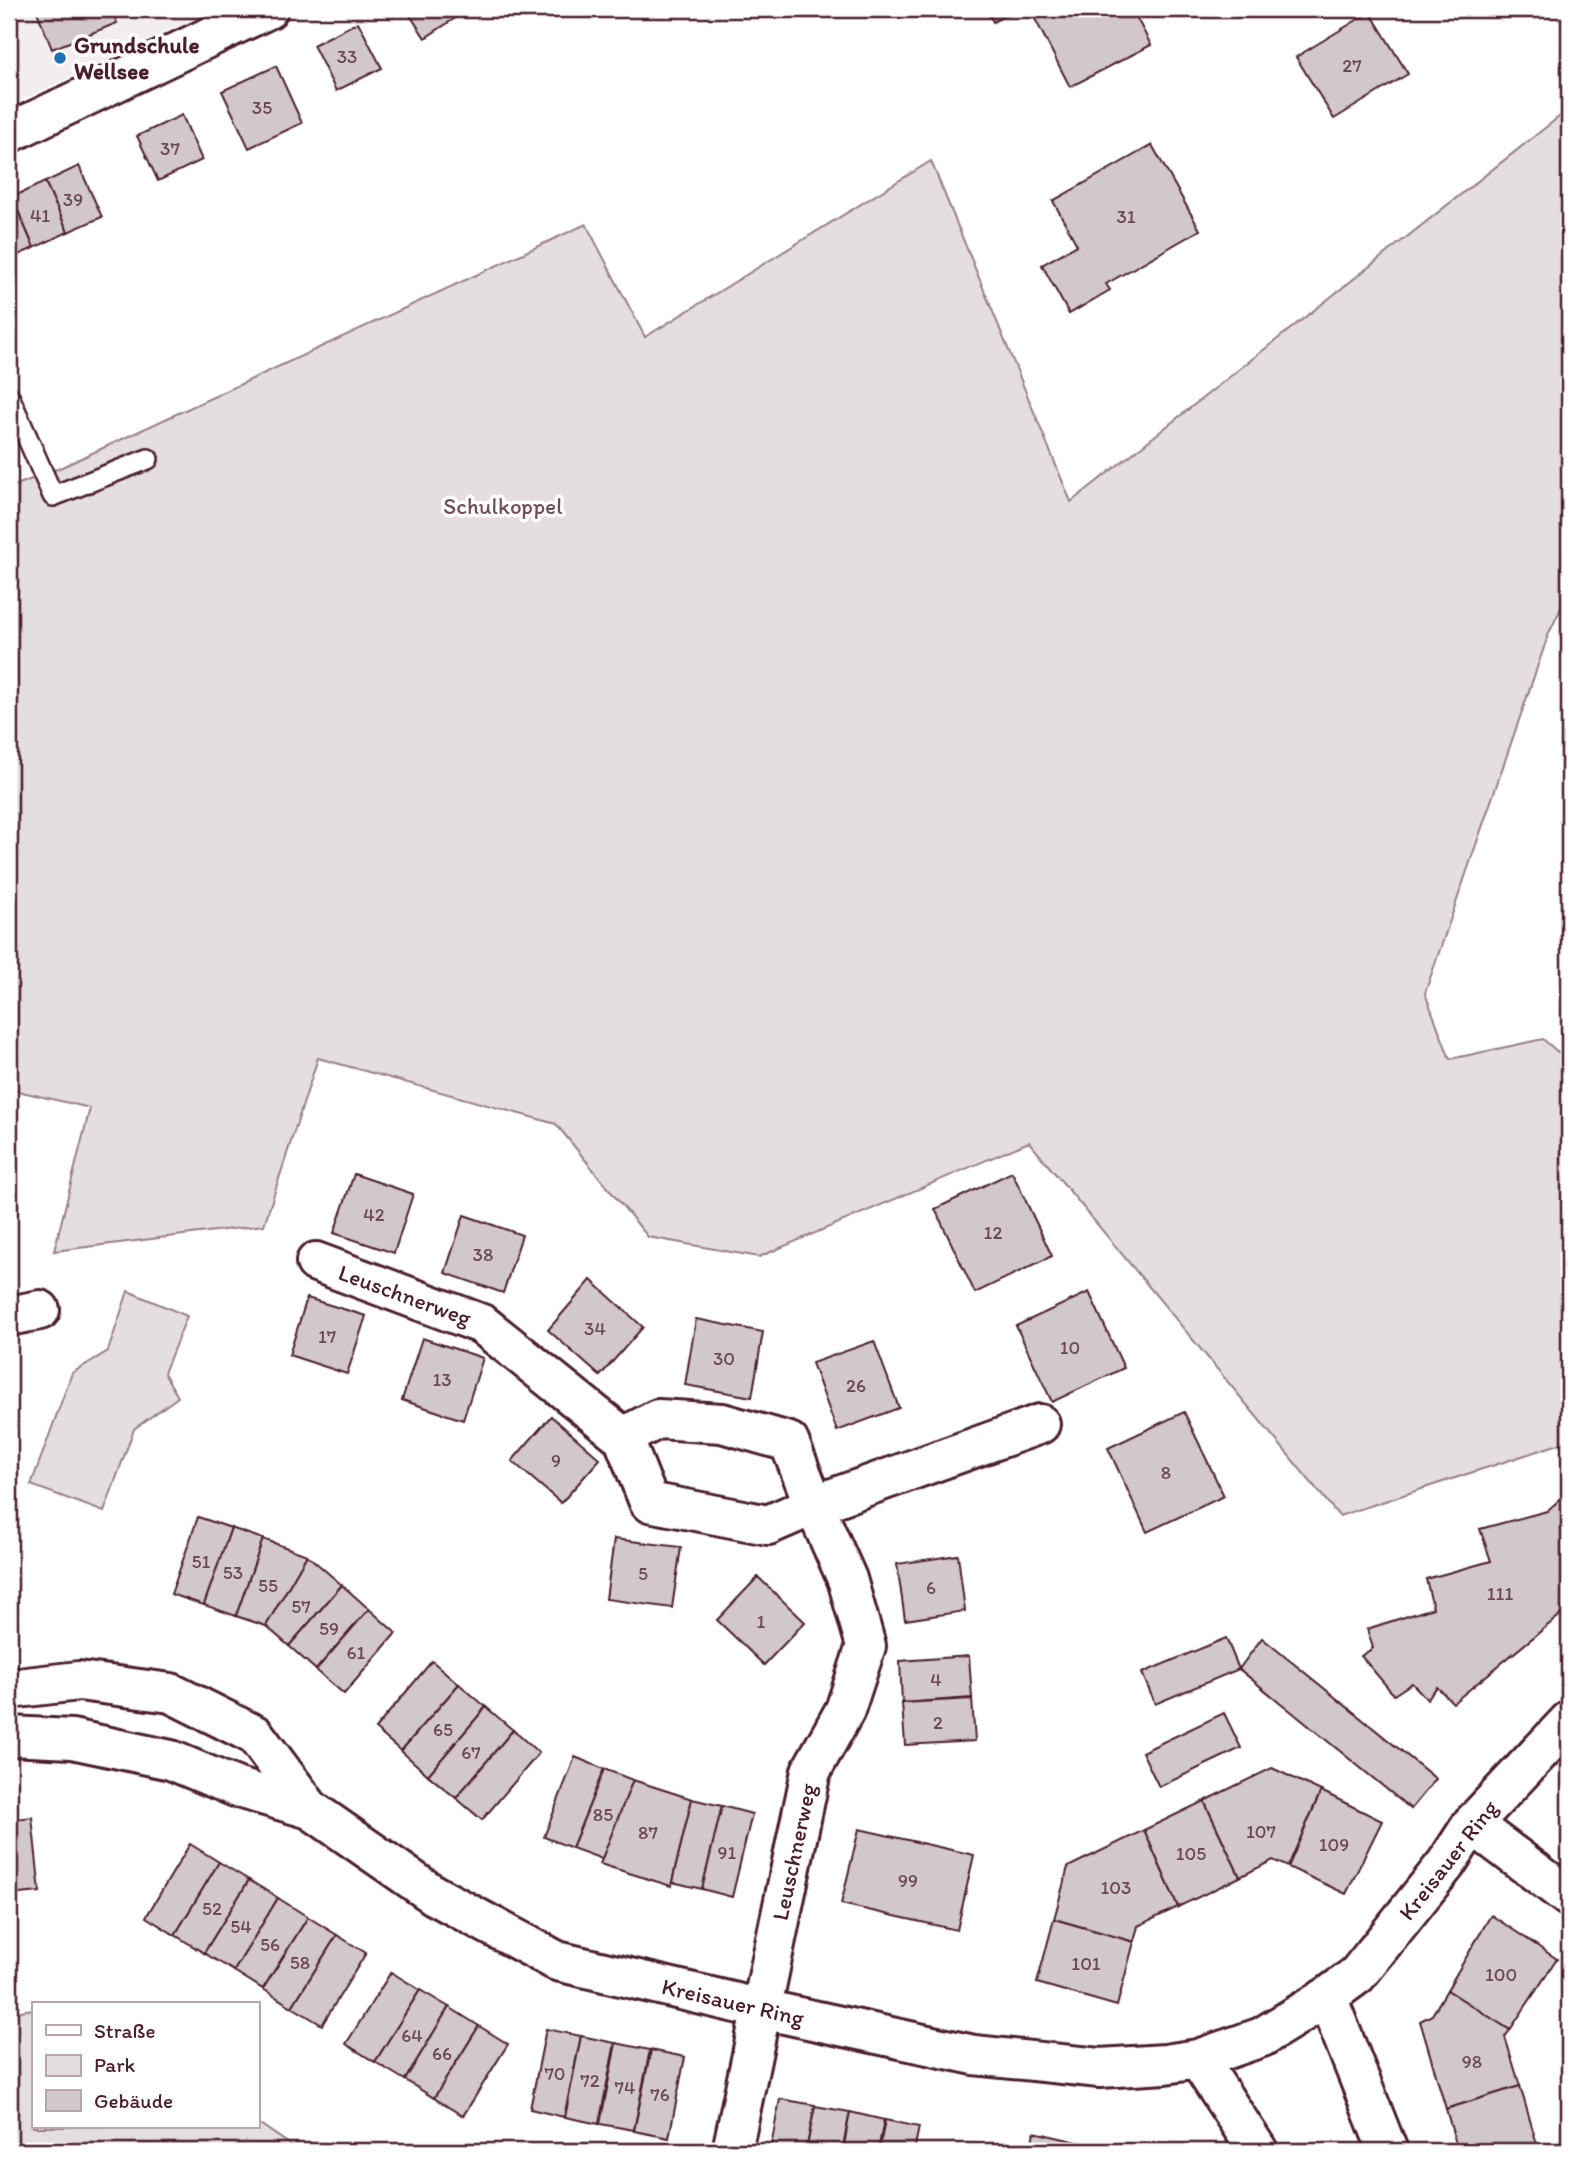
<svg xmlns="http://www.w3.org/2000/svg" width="1578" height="2160" viewBox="0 0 1578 2160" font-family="Itim,sans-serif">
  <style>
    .built { fill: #f2eeef }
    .green { fill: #e5dee0; stroke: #987e86; stroke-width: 2 }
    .building { fill: #d2c7cb; stroke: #4a1f2b; stroke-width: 2 }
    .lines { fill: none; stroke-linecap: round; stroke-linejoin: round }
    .lane-casing { stroke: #4a1f2b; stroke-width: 24 }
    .street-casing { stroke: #4a1f2b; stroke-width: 44 }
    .lane { stroke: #fff; stroke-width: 19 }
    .street { stroke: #fff; stroke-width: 38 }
    .poi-dot { fill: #1f6fb2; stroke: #fff; stroke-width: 2.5 }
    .labels { text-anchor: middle; stroke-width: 7; stroke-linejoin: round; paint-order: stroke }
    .number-label { font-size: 19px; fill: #6c4953 }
    .poi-label { font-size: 23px; font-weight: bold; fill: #4a1f2b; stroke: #fff; text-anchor: start }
    .park-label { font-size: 23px; fill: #714f58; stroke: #fff }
    .street-label { font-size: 23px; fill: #4a1f2b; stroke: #fff }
  </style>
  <rect width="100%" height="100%" fill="#fff"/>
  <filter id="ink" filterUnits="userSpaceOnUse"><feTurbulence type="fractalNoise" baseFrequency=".0143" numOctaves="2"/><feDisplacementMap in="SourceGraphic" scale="14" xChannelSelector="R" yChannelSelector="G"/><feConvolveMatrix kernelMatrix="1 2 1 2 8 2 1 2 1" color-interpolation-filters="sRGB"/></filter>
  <g filter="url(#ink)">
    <path class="built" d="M 9,9 L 215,9 L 9,106 Z"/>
    <g class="green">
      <path d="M 1569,109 L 1569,592 L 1549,633 L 1425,993 L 1450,1059 L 1543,1039 L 1569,1062 L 1569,1438 L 1562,1443 L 1339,1516 L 1029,1142 L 759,1257 L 648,1237 L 556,1124 L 318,1058 L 264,1225 L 54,1251 L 90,1108 L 9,1089 L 9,488 L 62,467 L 586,224 L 645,337 L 931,161 L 1071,502 Z"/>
      <path d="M 128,1291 L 187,1316 L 164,1373 L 178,1397 L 134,1429 L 104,1512 L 31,1485 L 72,1373 L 108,1351 Z"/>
      <path d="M 33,2009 L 33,2127 L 257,2127 L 257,2122 L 299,2151 L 9,2151 L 9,2013 Z"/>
    </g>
    <g class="building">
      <path d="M 36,9 L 111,9 L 117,23 L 52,49 Z"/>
      <path d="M 406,9 L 465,9 L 466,11 L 425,38 Z"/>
      <path d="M 986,9 L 1018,9 L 993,22 Z"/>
      <path d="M 1030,9 L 1132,9 L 1151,45 L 1070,87 Z"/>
      <path d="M 1370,12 L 1408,74 L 1334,119 L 1296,57 Z"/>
      <path d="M 358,22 L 382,68 L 336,91 L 313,45 Z"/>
      <path d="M 276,66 L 302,123 L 249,148 L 222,91 Z"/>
      <path d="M 182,115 L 202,160 L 158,181 L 137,136 Z"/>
      <path d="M 1152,145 L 1200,230 L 1106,284 L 1110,290 L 1069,314 L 1042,265 L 1077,245 L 1053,201 Z"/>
      <path d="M 79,166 L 102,217 L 68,232 L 45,182 Z"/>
      <path d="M 45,182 L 68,232 L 34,248 L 12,197 Z"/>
      <path d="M 12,197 L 34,248 L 9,259 L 9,198 Z"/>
      <path d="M 1012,1172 L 1052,1256 L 975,1293 L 935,1209 Z"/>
      <path d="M 354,1174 L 413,1194 L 394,1253 L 334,1233 Z"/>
      <path d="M 9,1203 L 18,1205 L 9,1243 Z"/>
      <path d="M 464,1215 L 522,1235 L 503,1293 L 445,1273 Z"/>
      <path d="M 591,1280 L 643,1327 L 600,1376 L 548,1330 Z"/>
      <path d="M 1089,1292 L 1124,1368 L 1052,1402 L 1016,1326 Z"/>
      <path d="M 307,1298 L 366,1316 L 347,1374 L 289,1355 Z"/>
      <path d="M 696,1319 L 763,1332 L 752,1397 L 685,1385 Z"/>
      <path d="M 422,1338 L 483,1358 L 463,1420 L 402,1400 Z"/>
      <path d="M 874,1341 L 899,1408 L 837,1431 L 812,1363 Z"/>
      <path d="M 1184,1412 L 1224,1496 L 1147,1532 L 1108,1448 Z"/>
      <path d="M 551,1416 L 600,1459 L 561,1503 L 512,1461 Z"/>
      <path d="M 1569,1491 L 1569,1608 L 1453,1703 L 1437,1687 L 1427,1699 L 1412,1683 L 1394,1695 L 1361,1656 L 1373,1648 L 1367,1629 L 1433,1608 L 1426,1579 L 1491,1561 L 1480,1529 L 1547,1511 Z"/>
      <path d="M 198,1517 L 231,1528 L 204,1605 L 171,1594 Z"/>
      <path d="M 231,1528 L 263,1539 L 236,1616 L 204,1605 Z"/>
      <path d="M 263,1539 L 307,1555 L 266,1626 L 236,1616 Z"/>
      <path d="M 614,1539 L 681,1547 L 672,1608 L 606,1599 Z"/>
      <path d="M 307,1555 L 342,1585 L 289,1646 L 266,1626 Z"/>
      <path d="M 958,1555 L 965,1611 L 905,1620 L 897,1564 Z"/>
      <path d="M 758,1577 L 805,1622 L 764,1665 L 717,1620 Z"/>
      <path d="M 342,1585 L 369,1609 L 316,1670 L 289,1646 Z"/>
      <path d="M 369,1609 L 396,1633 L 344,1694 L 316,1670 Z"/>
      <path d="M 1226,1638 L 1239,1669 L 1155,1704 L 1142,1673 Z"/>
      <path d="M 1262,1638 L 1436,1779 L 1411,1809 L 1239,1669 Z"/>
      <path d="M 969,1656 L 972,1698 L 902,1703 L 900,1661 Z"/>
      <path d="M 432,1661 L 459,1684 L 401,1751 L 375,1729 Z"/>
      <path d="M 459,1684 L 486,1707 L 428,1775 L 401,1751 Z"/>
      <path d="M 972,1699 L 975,1741 L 905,1745 L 902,1703 Z"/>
      <path d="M 486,1707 L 513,1730 L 456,1798 L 428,1775 Z"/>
      <path d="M 1224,1713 L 1241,1748 L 1159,1787 L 1142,1752 Z"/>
      <path d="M 513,1730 L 539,1753 L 482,1820 L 456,1798 Z"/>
      <path d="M 575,1757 L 604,1769 L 572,1848 L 544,1837 Z"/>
      <path d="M 1272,1768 L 1321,1791 L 1288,1867 L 1273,1860 L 1240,1877 L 1204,1801 Z"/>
      <path d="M 604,1769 L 633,1780 L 602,1859 L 572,1848 Z"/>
      <path d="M 633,1780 L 692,1799 L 671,1886 L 600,1864 Z"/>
      <path d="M 1321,1791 L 1382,1821 L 1346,1894 L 1288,1867 Z"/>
      <path d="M 692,1799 L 722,1806 L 702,1889 L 672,1882 Z"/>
      <path d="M 1204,1801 L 1240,1877 L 1178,1907 L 1144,1830 Z"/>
      <path d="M 722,1806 L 752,1814 L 732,1897 L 702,1889 Z"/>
      <path d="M 32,1817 L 40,1892 L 9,1895 L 9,1820 Z"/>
      <path d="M 859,1829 L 974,1855 L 957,1930 L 841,1904 Z"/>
      <path d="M 1144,1830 L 1178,1907 L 1138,1926 L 1134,1942 L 1054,1919 L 1068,1867 Z"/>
      <path d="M 190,1844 L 219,1862 L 175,1935 L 146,1917 Z"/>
      <path d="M 219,1862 L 249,1880 L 204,1953 L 175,1935 Z"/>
      <path d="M 249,1880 L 278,1898 L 234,1971 L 204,1953 Z"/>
      <path d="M 278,1898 L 308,1917 L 263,1989 L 234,1971 Z"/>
      <path d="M 1491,1915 L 1557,1959 L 1510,2030 L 1447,1990 Z"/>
      <path d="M 308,1917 L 337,1935 L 292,2007 L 263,1989 Z"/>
      <path d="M 1054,1919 L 1134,1942 L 1117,2006 L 1037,1983 Z"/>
      <path d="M 337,1935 L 366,1953 L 322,2025 L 292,2007 Z"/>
      <path d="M 391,1972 L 420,1990 L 375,2062 L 346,2044 Z"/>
      <path d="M 420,1990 L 449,2007 L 405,2080 L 375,2062 Z"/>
      <path d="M 1447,1990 L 1510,2030 L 1505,2037 L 1520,2086 L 1446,2109 L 1420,2021 L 1432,2015 Z"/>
      <path d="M 449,2007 L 479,2026 L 434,2098 L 405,2080 Z"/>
      <path d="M 479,2026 L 508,2044 L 463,2116 L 434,2098 Z"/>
      <path d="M 546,2029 L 581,2036 L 564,2117 L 530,2109 Z"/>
      <path d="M 581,2036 L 615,2043 L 599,2124 L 565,2117 Z"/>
      <path d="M 616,2043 L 650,2050 L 634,2130 L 600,2124 Z"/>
      <path d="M 651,2050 L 685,2057 L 669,2138 L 634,2131 Z"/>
      <path d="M 1520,2086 L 1539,2151 L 1458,2151 L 1446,2109 Z"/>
      <path d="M 780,2099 L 815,2105 L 806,2151 L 770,2151 Z"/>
      <path d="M 815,2106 L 850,2112 L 842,2151 L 806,2151 Z"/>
      <path d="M 850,2112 L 884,2120 L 878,2151 L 843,2151 Z"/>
      <path d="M 885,2120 L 919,2127 L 914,2151 L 879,2151 Z"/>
      <path d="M 1034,2132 L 1117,2151 L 1030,2151 Z"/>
    </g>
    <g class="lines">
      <defs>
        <path id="lane" d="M 9,396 L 53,496 L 148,459"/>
        <g id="street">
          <path d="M 9,133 L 268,9"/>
          <path d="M 316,1262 L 482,1324 L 623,1437 L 658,1419 L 722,1423 L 789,1442 L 814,1505 L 847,1579 L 866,1646 L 845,1710 L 811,1771 L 732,2151"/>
          <path d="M 9,1316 L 40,1310"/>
          <path d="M 623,1437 L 649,1502 L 768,1525 L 814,1505 L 1040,1424"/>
          <path d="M 9,1689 L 79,1681 L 171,1693 L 255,1735 L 310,1809"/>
          <path d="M 9,1736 L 72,1739 L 171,1760 L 238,1788 L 310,1809 L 434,1895 L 557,1961 L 762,2009 L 974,2055 L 1100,2068 L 1165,2064 L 1198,2059 L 1262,2037 L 1327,1997 L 1357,1975 L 1446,1864 L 1472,1824 L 1569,1721"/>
          <path d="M 1472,1824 L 1569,1897"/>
          <path d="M 1327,1997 L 1388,2151"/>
          <path d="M 1198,2059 L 1258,2151"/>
        </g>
      </defs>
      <use href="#lane" class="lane-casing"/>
      <use href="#street" class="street-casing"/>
      <use href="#lane" class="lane"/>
      <use href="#street" class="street"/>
    </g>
  </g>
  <circle class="poi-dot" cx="60" cy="58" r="7"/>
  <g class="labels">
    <g class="number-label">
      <text x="347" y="63">33</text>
      <text x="1352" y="72">27</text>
      <text x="262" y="114">35</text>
      <text x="170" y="155">37</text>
      <text x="73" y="206">39</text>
      <text x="40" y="222">41</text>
      <text x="1126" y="223">31</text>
      <text x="374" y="1221">42</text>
      <text x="993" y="1239">12</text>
      <text x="483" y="1261">38</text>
      <text x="595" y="1335">34</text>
      <text x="327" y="1343">17</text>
      <text x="1070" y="1354">10</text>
      <text x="724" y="1365">30</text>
      <text x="442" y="1386">13</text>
      <text x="856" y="1392">26</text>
      <text x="556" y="1467">9</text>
      <text x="1166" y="1479">8</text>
      <text x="201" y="1568">51</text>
      <text x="233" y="1579">53</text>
      <text x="643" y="1580">5</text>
      <text x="268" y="1592">55</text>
      <text x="931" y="1594">6</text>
      <text x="1500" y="1600">111</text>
      <text x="301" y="1613">57</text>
      <text x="761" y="1628">1</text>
      <text x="329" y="1635">59</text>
      <text x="356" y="1659">61</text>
      <text x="936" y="1686">4</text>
      <text x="938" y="1729">2</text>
      <text x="443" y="1736">65</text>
      <text x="471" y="1759">67</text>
      <text x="603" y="1821">85</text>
      <text x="1261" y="1838">107</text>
      <text x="648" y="1839">87</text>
      <text x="1334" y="1851">109</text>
      <text x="727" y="1859">91</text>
      <text x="1191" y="1860">105</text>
      <text x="908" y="1887">99</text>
      <text x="1116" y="1894">103</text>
      <text x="212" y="1915">52</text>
      <text x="241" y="1933">54</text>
      <text x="270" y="1951">56</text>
      <text x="300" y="1969">58</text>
      <text x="1086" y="1970">101</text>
      <text x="1501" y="1981">100</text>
      <text x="412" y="2042">64</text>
      <text x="442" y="2060">66</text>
      <text x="1472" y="2068">98</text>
      <text x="555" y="2080">70</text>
      <text x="590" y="2087">72</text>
      <text x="625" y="2094">74</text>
      <text x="660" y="2101">76</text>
    </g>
    <g class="poi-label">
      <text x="74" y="53">Grundschule<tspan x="74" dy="26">Wellsee</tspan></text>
    </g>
    <g class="park-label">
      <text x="503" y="514">Schulkoppel</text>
    </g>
    <g class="street-label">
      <text transform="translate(405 1295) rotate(20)" y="8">Leuschnerweg</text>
      <text transform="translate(794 1852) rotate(-78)" y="8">Leuschnerweg</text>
      <text transform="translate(1448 1860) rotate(-52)" y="8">Kreisauer Ring</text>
      <text transform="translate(733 2002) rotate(13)" y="8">Kreisauer Ring</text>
    </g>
  </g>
  <rect width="1578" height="2160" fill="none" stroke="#fff" stroke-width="35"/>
  <rect x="18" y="18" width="1543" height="2125" fill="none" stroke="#4a1f2b" stroke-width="2.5" filter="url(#ink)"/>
  <rect x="32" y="2002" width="228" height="126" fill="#ffffff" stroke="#b7a5aa" stroke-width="2"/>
  <rect x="46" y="2025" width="35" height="10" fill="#ffffff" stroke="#b7a5aa" stroke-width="2"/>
  <text x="94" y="2038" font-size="21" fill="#4a1f2b">Straße</text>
  <rect x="46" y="2055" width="35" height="21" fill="#e5dee0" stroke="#b7a5aa" stroke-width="2"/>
  <text x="94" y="2072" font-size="21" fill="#4a1f2b">Park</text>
  <rect x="46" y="2090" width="35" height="21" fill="#d2c7cb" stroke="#b7a5aa" stroke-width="2"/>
  <text x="94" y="2108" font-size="21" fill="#4a1f2b">Gebäude</text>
</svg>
